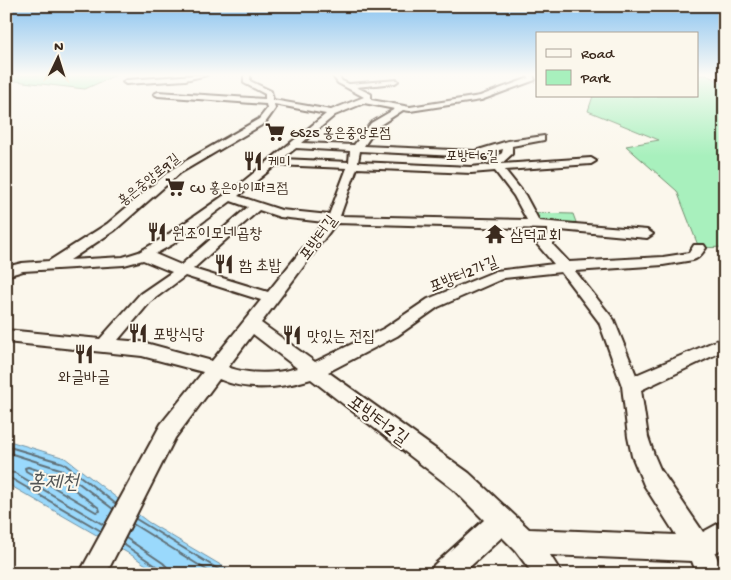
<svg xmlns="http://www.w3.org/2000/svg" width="731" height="580" viewBox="0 0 731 580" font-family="'Gochi Hand','Poor Story',sans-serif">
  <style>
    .green { fill: #a8f0bd; stroke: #728d6e }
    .water { fill: #9ad9fc; stroke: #7493a3 }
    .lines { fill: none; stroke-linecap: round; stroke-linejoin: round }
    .shore { stroke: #617077; stroke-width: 2 }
    .street-casing { stroke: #3b2a1e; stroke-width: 4 }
    .street { fill: #fbf7ec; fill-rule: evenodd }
    .labels { text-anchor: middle; stroke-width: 4; stroke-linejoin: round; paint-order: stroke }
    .far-poi-label { font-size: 14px; fill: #3b2a1e; stroke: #fbf7ec; text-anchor: start }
    .far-street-label { font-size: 14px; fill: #3b2a1e; stroke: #fbf7ec }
    .poi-label { font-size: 16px; fill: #3b2a1e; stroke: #fbf7ec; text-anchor: start }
    .street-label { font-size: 16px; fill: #3b2a1e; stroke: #fbf7ec }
    .near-street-label { font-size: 19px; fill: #3b2a1e; stroke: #fbf7ec }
    .near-water-label { font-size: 21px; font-style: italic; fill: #535656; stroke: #fbf7ec }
  </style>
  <rect width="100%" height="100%" fill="#fbf7ec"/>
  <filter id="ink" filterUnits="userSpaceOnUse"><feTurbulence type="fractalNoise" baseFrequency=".02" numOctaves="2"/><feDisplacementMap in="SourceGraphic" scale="10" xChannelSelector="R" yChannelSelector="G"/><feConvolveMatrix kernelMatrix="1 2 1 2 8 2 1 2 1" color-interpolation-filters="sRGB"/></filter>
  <g filter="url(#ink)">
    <g class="green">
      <path d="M 6,75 L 116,75 L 85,89 L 6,80 Z"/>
      <path d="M 697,75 L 707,75 L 725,85 L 725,247 L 699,248 L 677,191 L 626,146 L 659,140 L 588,111 L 593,96 L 697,96 Z"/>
      <path d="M 533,213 L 573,214 L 577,225 L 539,222 Z"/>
    </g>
    <path class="water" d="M 6,440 L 65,458 L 148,522 L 236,574 L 159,574 L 133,556 L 6,483 Z"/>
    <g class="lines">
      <g class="shore">
        <path d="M 6,446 L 63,463 L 116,504"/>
        <path d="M 6,452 L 60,469 L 113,509"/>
        <path d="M 28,467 L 56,476 L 99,508 L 100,511 L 96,512 L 26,471 L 25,468 Z"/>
        <path d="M 6,472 L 15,473 L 104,525"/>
        <path d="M 6,478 L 12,479 L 101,531"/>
        <path d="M 136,519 L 226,574"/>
        <path d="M 133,524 L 213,574"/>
        <path d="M 126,538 L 163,563 L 167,567 L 168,574"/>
        <path d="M 123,544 L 159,568 L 161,574"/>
      </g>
      <defs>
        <g id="street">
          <path d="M 195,75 L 207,75 L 185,80 L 126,84 L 123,82 L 126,80 Z"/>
          <path d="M 244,75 L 250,75 L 250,81 L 271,91 L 273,100 L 331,110 L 364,97 L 338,83 L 332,75 L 338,75 L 342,81 L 349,84 L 397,80 L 398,81 L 395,83 L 356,87 L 371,94 L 371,100 L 410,107 L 480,96 L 529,78 L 527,75 L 533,75 L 535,80 L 481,100 L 410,111 L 403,110 L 377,127 L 364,146 L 475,151 L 508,141 L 544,136 L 544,140 L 512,146 L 512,154 L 501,164 L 591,158 L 596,161 L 591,164 L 505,170 L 525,195 L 539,221 L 647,230 L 653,234 L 647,238 L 560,230 L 560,236 L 552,244 L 569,262 L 663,257 L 689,253 L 694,245 L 704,245 L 706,248 C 702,253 700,258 693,260 L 663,265 L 575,271 L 614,320 L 636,375 L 725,337 L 725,350 L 641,390 L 648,437 L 654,455 L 660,469 L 703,532 L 725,520 L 725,547 L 715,553 L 724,574 L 697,574 L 692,561 L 550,555 L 562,574 L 533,574 L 515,550 L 502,537 L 462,574 L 430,574 L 434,565 L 484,520 L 453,489 L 311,379 C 282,388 248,392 219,379 L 175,438 L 106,574 L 79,574 L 161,424 L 203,372 L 142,356 L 6,342 L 6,330 L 100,339 L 140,294 L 172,272 L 143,260 L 124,265 L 23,271 L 6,276 L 6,267 L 22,263 L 49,261 L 107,224 L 172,169 L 259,119 L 267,109 L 266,104 L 158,96 L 154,94 L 158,92 L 265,99 L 265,94 L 244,83 ZM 364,103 L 395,109 L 371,123 L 354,145 L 302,143 L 335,115 ZM 274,104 L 326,114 L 239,185 L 163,238 L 139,252 L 123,257 L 70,260 L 115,230 L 180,173 L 265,123 L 275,109 ZM 296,148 L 350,151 L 349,162 L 282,159 ZM 503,149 L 502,153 L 491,162 L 491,165 L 471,167 L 358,162 L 360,151 L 475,157 ZM 276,165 L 347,168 L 329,215 L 281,210 L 238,196 ZM 357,168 L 471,173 L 495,171 L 514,196 L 527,220 L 340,216 ZM 231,201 L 248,207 L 181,265 L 155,254 L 173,244 ZM 259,210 L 280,217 L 324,222 L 268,292 L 193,269 ZM 336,223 L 547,229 L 547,235 L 537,244 L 554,264 L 496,271 L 428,299 L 385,328 L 315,362 L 261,323 ZM 561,272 L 599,322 L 622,386 L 628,437 L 632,456 L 644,485 L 676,535 L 529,529 L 469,473 L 328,372 L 397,336 L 438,307 L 504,278 ZM 185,276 L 261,300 L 212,361 L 142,342 L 118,340 L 150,302 ZM 253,334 L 297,368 C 277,374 247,375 228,367 Z"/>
        </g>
      </defs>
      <use href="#street" class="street-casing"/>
      <use href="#street" class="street"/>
    </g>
  </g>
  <linearGradient id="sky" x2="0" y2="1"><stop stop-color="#89c3f0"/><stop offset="0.48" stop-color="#fdfbf6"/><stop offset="1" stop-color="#fdfbf6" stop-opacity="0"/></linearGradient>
  <rect width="731" height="156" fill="url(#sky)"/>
  <defs>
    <symbol id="supermarket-bare" viewBox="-9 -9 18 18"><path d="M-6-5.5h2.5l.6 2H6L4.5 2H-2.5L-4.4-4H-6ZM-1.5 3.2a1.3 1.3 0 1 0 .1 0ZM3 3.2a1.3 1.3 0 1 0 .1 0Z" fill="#3b2a1e" stroke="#fbf7ec" stroke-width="2.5" paint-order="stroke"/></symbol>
    <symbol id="restaurant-bare" viewBox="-9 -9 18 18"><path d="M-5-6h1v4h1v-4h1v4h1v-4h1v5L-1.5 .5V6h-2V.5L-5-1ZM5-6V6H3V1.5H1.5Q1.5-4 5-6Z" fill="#3b2a1e" stroke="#fbf7ec" stroke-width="2.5" paint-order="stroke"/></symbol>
    <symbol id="temple-bare" viewBox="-9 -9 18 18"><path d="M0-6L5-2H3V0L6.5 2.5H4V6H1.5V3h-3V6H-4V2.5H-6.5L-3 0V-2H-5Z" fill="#3b2a1e" stroke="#fbf7ec" stroke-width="2.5" paint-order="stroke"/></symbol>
  </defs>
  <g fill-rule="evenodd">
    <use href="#supermarket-bare" x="261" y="118" width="28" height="28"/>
    <use href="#restaurant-bare" x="239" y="147" width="28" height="28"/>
    <use href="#supermarket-bare" x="161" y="173" width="28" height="28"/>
    <use href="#restaurant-bare" x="143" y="218" width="28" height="28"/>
    <use href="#temple-bare" x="481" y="220" width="28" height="28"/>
    <use href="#restaurant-bare" x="210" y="250" width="28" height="28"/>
    <use href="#restaurant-bare" x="124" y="319" width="28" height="28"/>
    <use href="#restaurant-bare" x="278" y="321" width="28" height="28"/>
    <use href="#restaurant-bare" x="70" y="340" width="28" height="28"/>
  </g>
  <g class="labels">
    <g class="far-poi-label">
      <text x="290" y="137">GS25 홍은중앙로점</text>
      <text x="268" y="166">케미</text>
      <text x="190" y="192">CU 홍은아이파크점</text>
    </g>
    <g class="far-street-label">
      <text x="472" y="160">포방터6길</text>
      <text transform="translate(148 179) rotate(-39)" y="5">홍은중앙로9길</text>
    </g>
    <g class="poi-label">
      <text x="172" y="238">원조이모네곱창</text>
      <text x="510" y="240">삼덕교회</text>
      <text x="239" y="270">함 초밥</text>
      <text x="153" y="339">포방식당</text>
      <text x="307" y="341">맛있는 전집</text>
      <text x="84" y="382" text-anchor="middle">와글바글</text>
    </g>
    <g class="street-label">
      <text transform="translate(317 237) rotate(-54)" y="6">포방터길</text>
      <text transform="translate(463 273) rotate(-22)" y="6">포방터2가길</text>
    </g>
    <g class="near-street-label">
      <text transform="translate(379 419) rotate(36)" y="7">포방터2길</text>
    </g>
    <g class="near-water-label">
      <text x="53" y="488">홍제천</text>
    </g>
  </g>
  <rect width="731" height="580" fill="none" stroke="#fbf7ec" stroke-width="25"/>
  <rect x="12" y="12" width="706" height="555" fill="none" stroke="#3b2a1e" stroke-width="2" filter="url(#ink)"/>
  <rect x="536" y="32" width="162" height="65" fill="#fbf7ec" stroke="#aea59a"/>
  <rect x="546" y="49" width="25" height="8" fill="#fbf7ec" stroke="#aea59a"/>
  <text x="581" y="58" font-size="15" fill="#3b2a1e">Road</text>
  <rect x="546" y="70" width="25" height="15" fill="#a8f0bd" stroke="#aea59a"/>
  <text x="581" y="82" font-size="15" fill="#3b2a1e">Park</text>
  <g transform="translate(58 58) rotate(4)" stroke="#fbf7ec" stroke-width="4" paint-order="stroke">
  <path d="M0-4L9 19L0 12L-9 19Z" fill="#3b2a1e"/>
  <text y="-8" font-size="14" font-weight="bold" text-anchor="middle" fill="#3b2a1e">N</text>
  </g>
</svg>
